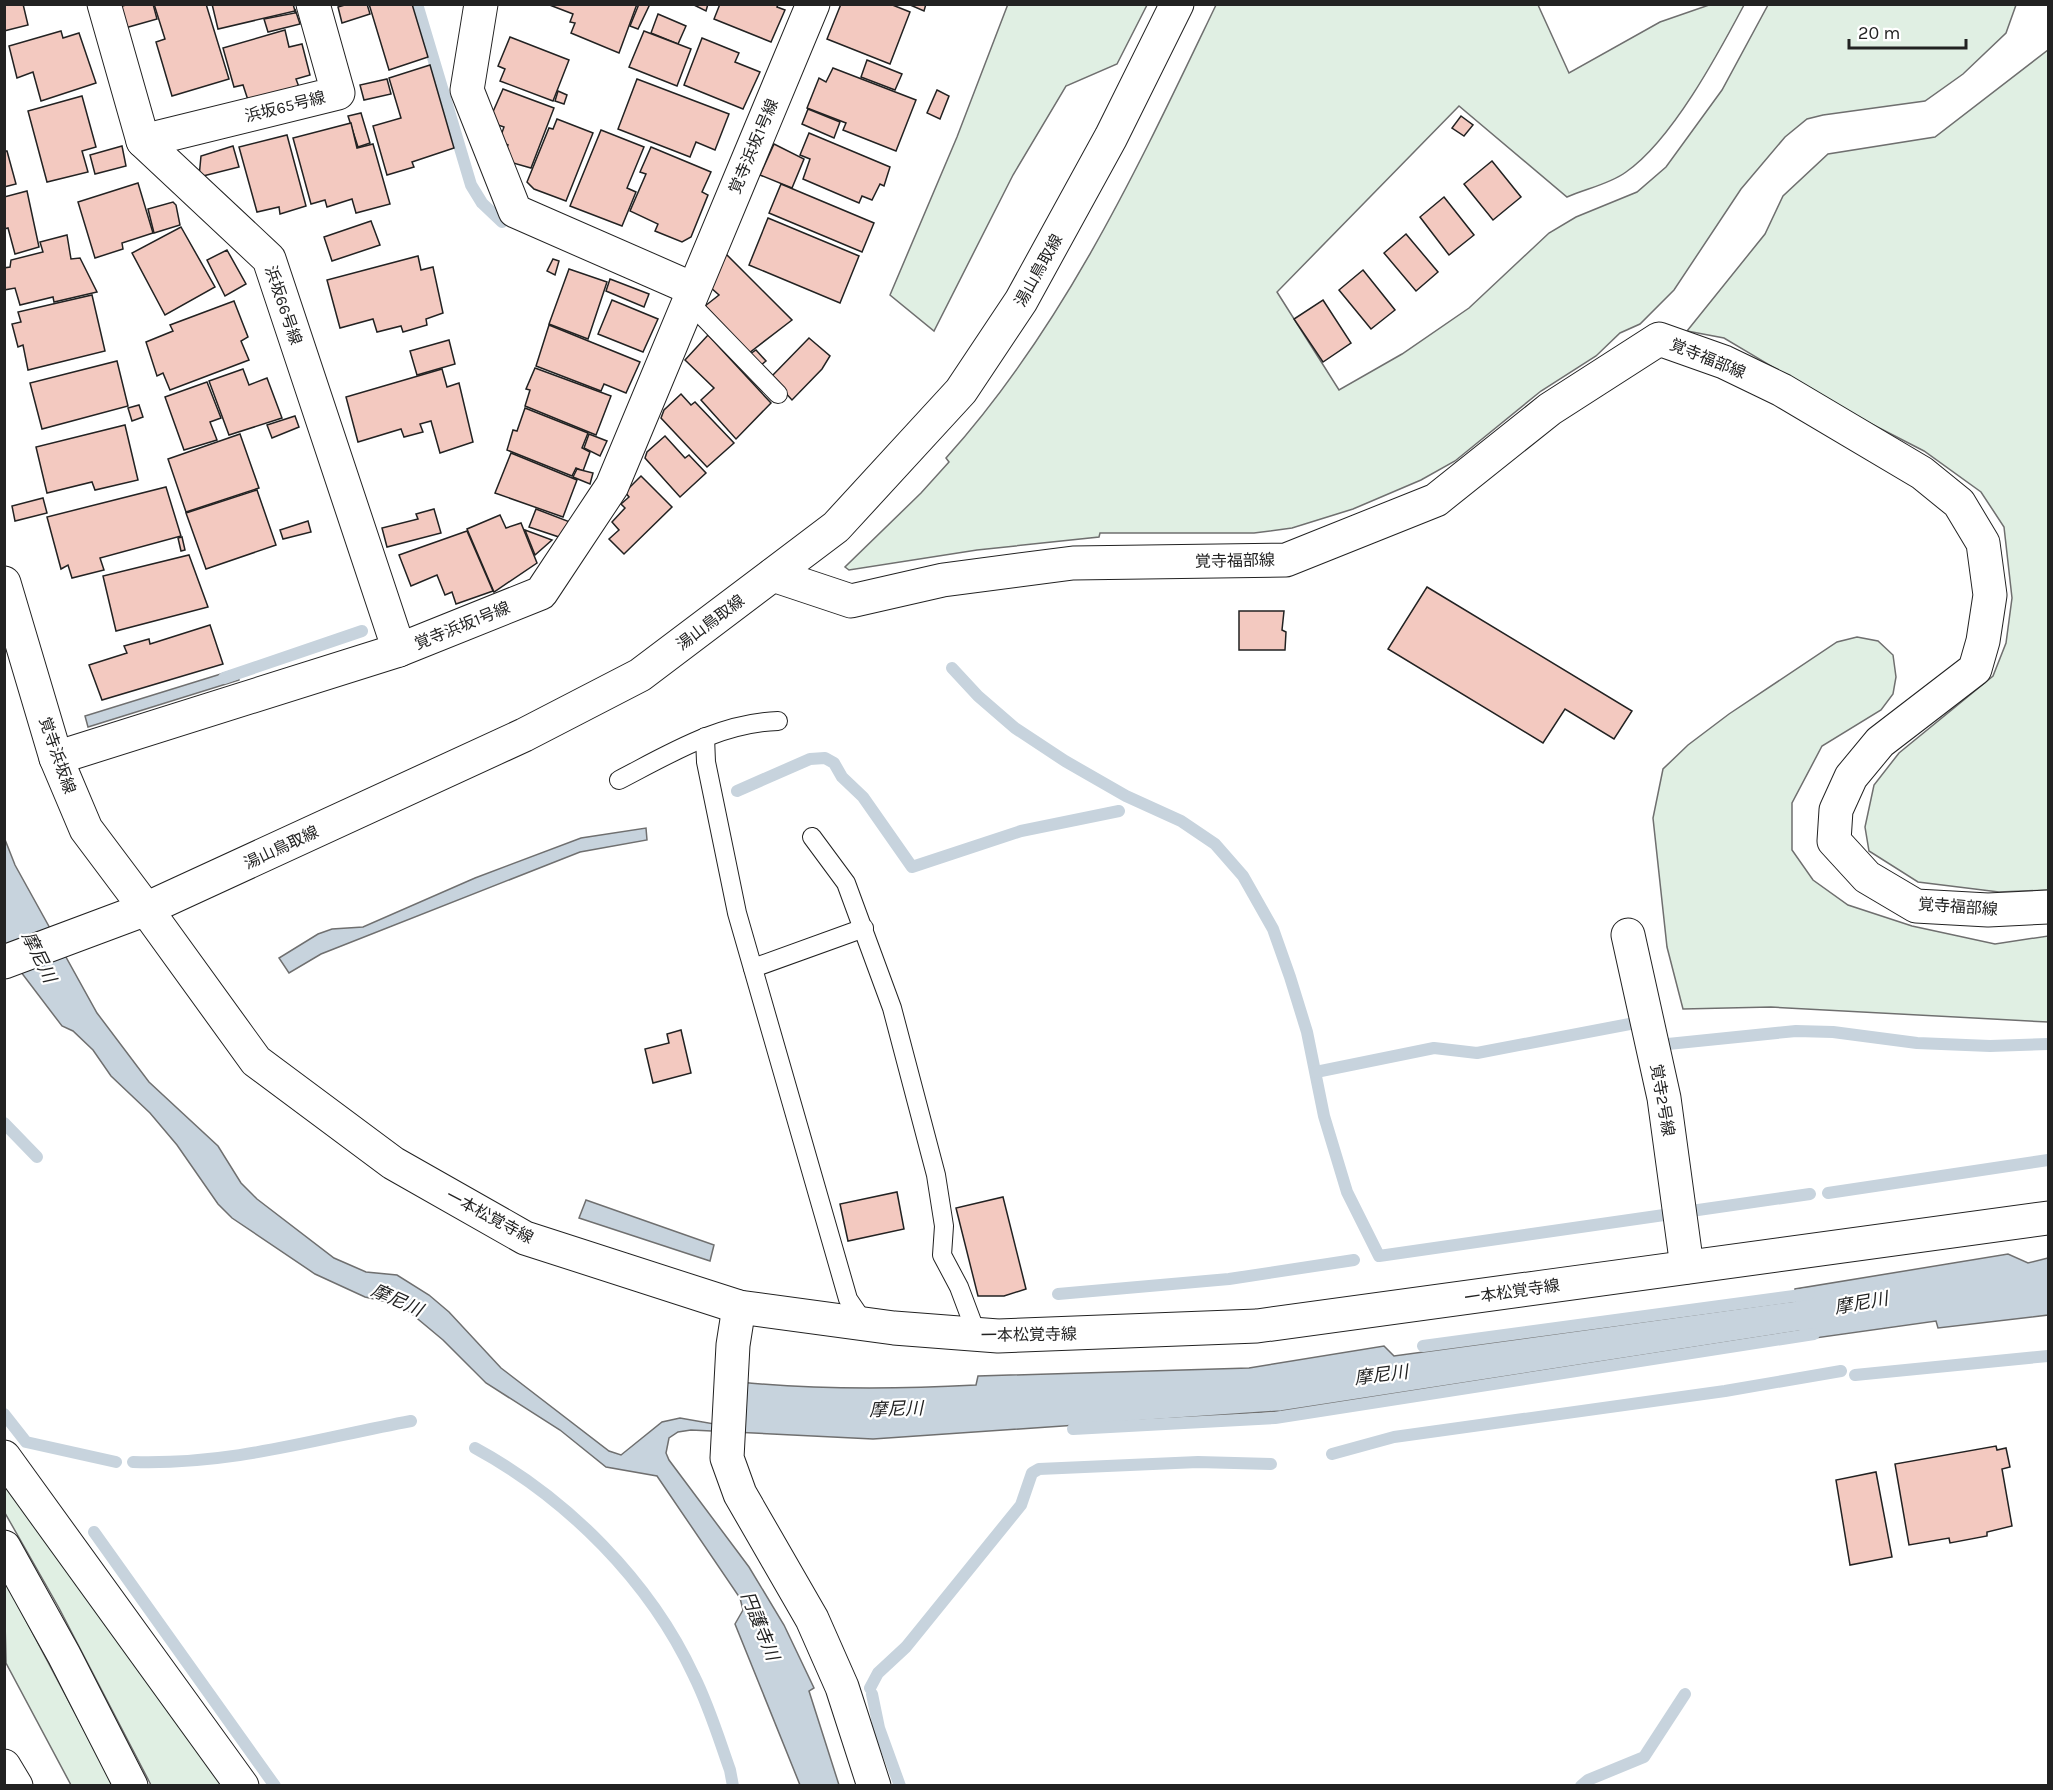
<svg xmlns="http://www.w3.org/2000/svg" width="2053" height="1790" viewBox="0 0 2053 1790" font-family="Karla,'Noto Sans JP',sans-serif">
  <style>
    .green { fill: #e0efe3; stroke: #6f6f6f; stroke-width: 1.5 }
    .water { fill: #c7d3dd; stroke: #6f6f6f; stroke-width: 1.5 }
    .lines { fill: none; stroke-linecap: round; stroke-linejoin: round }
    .stream { stroke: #c7d3dd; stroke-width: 12 }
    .building { fill: #f3c9c0; stroke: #222; stroke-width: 1.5 }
    .service-casing { stroke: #222; stroke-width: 20 }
    .minor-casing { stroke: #222; stroke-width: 35 }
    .tertiary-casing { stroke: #222; stroke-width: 35 }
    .secondary-casing { stroke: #222; stroke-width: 35 }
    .trunk-casing { stroke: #222; stroke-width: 35 }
    .service { stroke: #fff; stroke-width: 18 }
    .minor { stroke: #fff; stroke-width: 33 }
    .tertiary { stroke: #fff; stroke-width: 33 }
    .secondary { stroke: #fff; stroke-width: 33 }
    .trunk { stroke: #fff; stroke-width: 33 }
    .labels { text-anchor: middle; stroke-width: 4.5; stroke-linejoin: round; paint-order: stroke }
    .street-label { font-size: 16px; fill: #222; stroke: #fff }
    .water-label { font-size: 18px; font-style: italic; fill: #222; stroke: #fff }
  </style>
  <rect width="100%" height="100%" fill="#fff"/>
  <g class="green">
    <path d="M 1008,4 L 1147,5 L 1117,64 L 1066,86 L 1013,175 L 934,331 L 890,295 L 957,137 Z"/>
    <path d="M 1216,5 L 1538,5 L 1569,73 L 1660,22 L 1709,5 L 1744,5 C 1718,54 1672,140 1626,172 C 1610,184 1585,189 1567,197 L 1459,106 L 1277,292 L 1339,390 L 1402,354 L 1469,308 L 1549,233 L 1576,217 L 1637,192 L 1666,167 L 1722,90 L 1768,5 L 2016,5 L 2006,33 L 1963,74 L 1925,101 L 1823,115 L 1807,119 L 1785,137 L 1741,189 L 1674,290 L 1640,324 L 1620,333 L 1596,356 L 1541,391 L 1455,461 L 1421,480 L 1353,509 L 1292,528 L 1254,533 L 1100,533 L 1099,537 L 977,550 L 849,570 L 845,567 L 921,493 L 949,462 L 946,458 C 1065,326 1140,163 1216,5 Z"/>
    <path d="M 2048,50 L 2048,890 L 1999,892 L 1918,882 L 1869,851 L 1865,827 L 1874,785 L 1899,753 L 1993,676 L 2006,643 L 2012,598 L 2004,527 L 1981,492 L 1924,451 L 1852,414 L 1724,338 L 1687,331 L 1765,234 L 1783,196 L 1828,154 L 1935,137 Z"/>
    <path d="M 1857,637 L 1878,641 L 1893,655 L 1896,677 L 1893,694 L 1881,710 L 1822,746 L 1792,803 L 1792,850 L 1813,880 L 1848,905 L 1912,926 L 1995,944 L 2048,936 L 2048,1022 L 1771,1007 L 1683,1009 L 1667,947 L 1653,818 L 1663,769 L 1688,745 L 1729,714 L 1837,642 Z"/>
    <path d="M 4,1473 L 228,1785 L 151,1785 L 59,1608 L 5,1513 Z"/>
    <path d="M 4,1579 L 113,1785 L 71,1785 L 6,1663 Z"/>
  </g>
  <g class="water">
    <path d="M 237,669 L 239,680 L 88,727 L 85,716 Z"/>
    <path d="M 646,828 L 647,840 L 580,852 L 321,954 L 289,973 L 279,958 L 318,934 L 332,929 L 363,927 L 475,878 L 581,838 Z"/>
    <path d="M 4,837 L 15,865 L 97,1013 L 149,1082 L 218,1146 L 241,1183 L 257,1199 L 334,1258 L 366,1272 L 397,1275 L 429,1295 L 449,1312 L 501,1368 L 609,1451 L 621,1455 L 662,1422 L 680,1418 L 714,1424 L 740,1382 C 819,1390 898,1389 976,1385 L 978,1376 L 1249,1368 L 1384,1346 L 1394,1356 L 1795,1301 L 1795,1289 L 2008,1254 L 2028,1263 L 2048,1258 L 2048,1315 L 1938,1328 L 1936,1321 L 1801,1340 L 1799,1331 L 1281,1411 L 873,1439 L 691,1430 L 678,1432 L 669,1438 L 666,1453 L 669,1460 L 749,1567 L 784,1625 L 814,1688 L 809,1691 L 839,1785 L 800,1785 L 735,1624 L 743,1610 L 740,1598 L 657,1476 L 606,1467 L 560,1430 L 486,1383 L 443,1340 L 401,1305 L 365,1297 L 315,1274 L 232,1218 L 218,1204 L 177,1145 L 150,1113 L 111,1076 L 93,1050 L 73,1031 L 62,1026 L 5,951 Z"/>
    <path d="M 586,1200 L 714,1245 L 710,1261 L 579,1218 Z"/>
  </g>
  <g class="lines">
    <g class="stream">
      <path d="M 417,4 L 471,185 L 482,203 L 502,222"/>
      <path d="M 952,668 L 978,696 L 1015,728 L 1065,761 L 1126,796 L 1181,821 L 1215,844 L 1243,876 L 1273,929 L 1290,977 L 1307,1032 L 1324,1116 L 1347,1192 L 1379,1256 L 1664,1215"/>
      <path d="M 224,678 L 362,631"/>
      <path d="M 737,791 L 810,759 L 825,758 L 834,763 L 842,777 L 863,797 L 912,867 L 1021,831 L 1119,811"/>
      <path d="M 1668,1044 L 1796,1031 L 1833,1032 L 1917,1043 L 1990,1046 L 2048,1044"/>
      <path d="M 1316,1072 L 1434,1048 L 1477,1053 L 1635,1023"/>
      <path d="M 4,1123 L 37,1157"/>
      <path d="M 1828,1193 L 2048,1160"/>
      <path d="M 1691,1211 L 1810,1194"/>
      <path d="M 1058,1294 L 1229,1279 L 1354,1260"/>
      <path d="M 1423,1346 L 1809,1294"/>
      <path d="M 1855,1375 L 2048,1356"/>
      <path d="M 4,1414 L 26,1442 L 116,1462"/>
      <path d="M 1073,1429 L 1275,1418 L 1814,1334"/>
      <path d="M 475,1448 C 567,1498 650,1581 694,1676 C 709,1706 719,1739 730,1770 L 733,1786"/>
      <path d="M 1332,1454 L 1394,1437 L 1725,1391 L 1841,1371"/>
      <path d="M 133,1462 C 233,1465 315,1439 411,1421"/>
      <path d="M 94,1532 L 275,1786"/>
      <path d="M 870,1688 L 878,1673 L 906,1647 L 1021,1505 L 1032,1473 L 1039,1469 L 1198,1462 L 1271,1464"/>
      <path d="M 872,1694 L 879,1728 L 900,1786"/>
      <path d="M 1581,1786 L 1588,1780 L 1644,1757 L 1685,1694"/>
    </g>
  </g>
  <g class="building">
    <path d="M 4,4 L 23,4 L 28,25 L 4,31 Z"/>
    <path d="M 129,4 L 153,4 L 157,19 L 125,28 L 119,7 Z"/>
    <path d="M 154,4 L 206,4 L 229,79 L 172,96 L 156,42 L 165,39 Z"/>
    <path d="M 212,4 L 293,4 L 295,11 L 218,29 Z"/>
    <path d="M 348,4 L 367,4 L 370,14 L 342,23 L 338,7 Z"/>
    <path d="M 369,4 L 412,4 L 428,57 L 389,70 Z"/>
    <path d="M 547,4 L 637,4 L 619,53 L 571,33 L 575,23 L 570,22 L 573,14 Z"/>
    <path d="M 639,4 L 650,4 L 638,29 L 630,26 Z"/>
    <path d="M 692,4 L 708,4 L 706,11 Z"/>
    <path d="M 720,4 L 778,4 L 777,7 L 785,10 L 771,42 L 714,19 Z"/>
    <path d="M 841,4 L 890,4 L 910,12 L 890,64 L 827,39 Z"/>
    <path d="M 908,4 L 926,4 L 924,11 Z"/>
    <path d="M 295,9 L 300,24 L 268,32 L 264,19 L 295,13 Z"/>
    <path d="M 658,14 L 686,26 L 678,44 L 651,33 Z"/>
    <path d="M 285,30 L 289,47 L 302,44 L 310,75 L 296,79 L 299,87 L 248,100 L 243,85 L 234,87 L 223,48 Z"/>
    <path d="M 61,31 L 63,38 L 79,33 L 96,83 L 41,101 L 33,72 L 17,78 L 9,46 Z"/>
    <path d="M 644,31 L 691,49 L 677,86 L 629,67 Z"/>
    <path d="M 510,37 L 569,60 L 553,101 L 500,81 L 505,69 L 498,66 Z"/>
    <path d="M 702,38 L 739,53 L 735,62 L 760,72 L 743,109 L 684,85 Z"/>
    <path d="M 867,60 L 902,74 L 895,90 L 861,77 Z"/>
    <path d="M 430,65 L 454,148 L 412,162 L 414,167 L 387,175 L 373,126 L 401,118 L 389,78 Z"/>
    <path d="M 833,68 L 916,100 L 896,151 L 843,130 L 846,123 L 807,108 L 819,78 L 826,82 Z"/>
    <path d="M 387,79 L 391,94 L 364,100 L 360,85 Z"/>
    <path d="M 637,79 L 729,114 L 715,150 L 696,142 L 690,157 L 618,129 Z"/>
    <path d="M 503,89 L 554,108 L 531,168 L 506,161 L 504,156 L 508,145 L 499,141 L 504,127 L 495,124 L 492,114 Z"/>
    <path d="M 937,90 L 949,96 L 940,119 L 927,113 Z"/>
    <path d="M 558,91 L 567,95 L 564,104 L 555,101 Z"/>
    <path d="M 82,96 L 96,147 L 82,151 L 88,172 L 47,182 L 28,111 Z"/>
    <path d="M 808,109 L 840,122 L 834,138 L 802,124 Z"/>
    <path d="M 361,113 L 370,143 L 358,147 L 348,116 Z"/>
    <path d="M 1461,116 L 1473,125 L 1464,136 L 1452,128 Z"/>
    <path d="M 557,119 L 593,133 L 566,201 L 534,189 L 527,182 L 549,128 L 553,129 Z"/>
    <path d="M 351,123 L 357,148 L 373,144 L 390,204 L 356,213 L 352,199 L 327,207 L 325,200 L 311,204 L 293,138 Z"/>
    <path d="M 601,130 L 644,147 L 627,188 L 636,192 L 622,226 L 570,206 Z"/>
    <path d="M 809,133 L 890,167 L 884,186 L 880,184 L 872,200 L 862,196 L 859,203 L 803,179 L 810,159 L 800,155 Z"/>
    <path d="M 287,135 L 306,206 L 280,214 L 279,207 L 257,212 L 239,147 Z"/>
    <path d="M 774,144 L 804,159 L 792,188 L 760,175 Z"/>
    <path d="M 122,146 L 126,166 L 95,174 L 90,155 Z"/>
    <path d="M 233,146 L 239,167 L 199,177 L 201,156 Z"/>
    <path d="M 651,147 L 711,172 L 702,192 L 708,195 L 691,237 L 682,242 L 655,231 L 658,224 L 630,211 L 646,174 L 640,172 Z"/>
    <path d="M 4,151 L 7,151 L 16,184 L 4,187 Z"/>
    <path d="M 1492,161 L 1521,197 L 1493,220 L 1464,184 Z"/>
    <path d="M 138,183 L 153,233 L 122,243 L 123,249 L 95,258 L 78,202 Z"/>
    <path d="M 781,184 L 874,223 L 862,252 L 769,213 Z"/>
    <path d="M 27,191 L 39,247 L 15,254 L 8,228 L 4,229 L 4,197 Z"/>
    <path d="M 1444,197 L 1474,235 L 1449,255 L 1420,217 Z"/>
    <path d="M 173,202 L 176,205 L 180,225 L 154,233 L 148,209 Z"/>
    <path d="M 768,218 L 859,256 L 840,303 L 749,265 Z"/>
    <path d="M 371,221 L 380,245 L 332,261 L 324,237 Z"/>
    <path d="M 181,227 L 215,287 L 165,315 L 132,253 Z"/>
    <path d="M 1406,234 L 1438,272 L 1416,291 L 1384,253 Z"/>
    <path d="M 67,235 L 71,259 L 80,258 L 97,292 L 54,302 L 53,297 L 20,305 L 15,288 L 4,290 L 4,268 L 10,267 L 11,260 L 43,252 L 40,242 Z"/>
    <path d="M 227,250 L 246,284 L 225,296 L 207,260 Z"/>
    <path d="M 723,251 L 792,320 L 749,353 L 705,306 L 719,295 L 710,287 Z"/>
    <path d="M 418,256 L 421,270 L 433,267 L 443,313 L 426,319 L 427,325 L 403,332 L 401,326 L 377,332 L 373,319 L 340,328 L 327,280 Z"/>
    <path d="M 553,259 L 559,261 L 555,275 L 547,271 Z"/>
    <path d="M 569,269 L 607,282 L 588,339 L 549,324 Z"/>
    <path d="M 1363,270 L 1395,310 L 1371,329 L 1339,290 Z"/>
    <path d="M 610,279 L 649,294 L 644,307 L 606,291 Z"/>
    <path d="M 92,295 L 105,351 L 28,370 L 23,345 L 18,347 L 12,324 L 21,322 L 18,312 Z"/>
    <path d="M 612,300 L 658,319 L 643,352 L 598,334 Z"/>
    <path d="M 1323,300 L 1351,343 L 1323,362 L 1294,319 Z"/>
    <path d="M 234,301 L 248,337 L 241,341 L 249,360 L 170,390 L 163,373 L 157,376 L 146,342 L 173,331 L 170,325 Z"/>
    <path d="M 549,325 L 640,362 L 626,393 L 604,384 L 601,391 L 536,366 Z"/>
    <path d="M 708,335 L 771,403 L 736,439 L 701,400 L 714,388 L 685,360 Z"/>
    <path d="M 809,338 L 830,356 L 822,369 L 792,400 L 771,377 Z"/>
    <path d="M 449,340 L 455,364 L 417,375 L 410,351 Z"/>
    <path d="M 756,350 L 766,361 L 761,365 L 750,354 Z"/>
    <path d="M 117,361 L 128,406 L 42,429 L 30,383 Z"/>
    <path d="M 535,368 L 611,396 L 596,435 L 525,406 L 530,390 L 526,389 Z"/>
    <path d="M 243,369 L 249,385 L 267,378 L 282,418 L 229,435 L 209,381 Z"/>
    <path d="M 442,369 L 447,387 L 459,383 L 473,442 L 440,453 L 431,421 L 420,424 L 423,432 L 404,437 L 401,429 L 358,442 L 346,397 Z"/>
    <path d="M 207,382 L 221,418 L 210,422 L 217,440 L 184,450 L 165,397 Z"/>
    <path d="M 681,394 L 691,405 L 695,402 L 734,443 L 707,467 L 661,418 L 664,410 Z"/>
    <path d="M 139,405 L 143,417 L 132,421 L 128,408 Z"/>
    <path d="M 525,408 L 588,433 L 582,448 L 590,452 L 583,471 L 576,468 L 572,476 L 507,450 L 513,430 L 517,431 Z"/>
    <path d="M 295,416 L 299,427 L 272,438 L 267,425 Z"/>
    <path d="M 125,425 L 138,480 L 95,490 L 92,482 L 47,493 L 36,447 Z"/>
    <path d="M 240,434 L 259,488 L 186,512 L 168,459 Z"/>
    <path d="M 589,434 L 607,441 L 600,456 L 584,448 Z"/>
    <path d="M 665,436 L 685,458 L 689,455 L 706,473 L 680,497 L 645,458 L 647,452 Z"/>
    <path d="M 511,453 L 577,480 L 563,517 L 495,493 Z"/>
    <path d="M 577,469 L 593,473 L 590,484 L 573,477 Z"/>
    <path d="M 641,476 L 672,507 L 624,554 L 609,539 L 619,530 L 612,522 L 625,508 L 621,504 L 629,497 L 625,492 Z"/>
    <path d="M 166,487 L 181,536 L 100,558 L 104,570 L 72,578 L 68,565 L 61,569 L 47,517 Z"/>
    <path d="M 257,490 L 276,545 L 206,569 L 186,513 Z"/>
    <path d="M 43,498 L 47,513 L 15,521 L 12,506 Z"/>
    <path d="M 434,509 L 441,533 L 387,547 L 382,528 L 418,519 L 416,514 Z"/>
    <path d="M 536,509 L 570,522 L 559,537 L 529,527 Z"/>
    <path d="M 500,515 L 506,528 L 521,523 L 537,563 L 494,592 L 467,529 Z"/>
    <path d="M 308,521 L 311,532 L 283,539 L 280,530 Z"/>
    <path d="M 525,530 L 552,540 L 535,555 Z"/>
    <path d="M 467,531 L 493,591 L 456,604 L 452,592 L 445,595 L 437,575 L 411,586 L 399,555 Z"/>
    <path d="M 182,537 L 185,550 L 181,551 L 178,538 Z"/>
    <path d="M 189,555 L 208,607 L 116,631 L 103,576 Z"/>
    <path d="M 1427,587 L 1632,711 L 1614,739 L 1565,709 L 1543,743 L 1388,649 Z"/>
    <path d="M 1239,611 L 1284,611 L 1282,630 L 1286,632 L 1285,650 L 1239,650 Z"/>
    <path d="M 210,625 L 223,664 L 102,700 L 89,665 L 127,653 L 124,646 L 149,639 L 150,644 Z"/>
    <path d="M 681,1030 L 691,1073 L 653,1083 L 645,1049 L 669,1043 L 667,1034 Z"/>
    <path d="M 897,1192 L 904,1229 L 848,1241 L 840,1204 Z"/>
    <path d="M 1003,1197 L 1026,1289 L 1004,1296 L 978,1296 L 956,1208 Z"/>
    <path d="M 1996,1446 L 1997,1450 L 2006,1448 L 2010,1467 L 2002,1469 L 2012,1526 L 1987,1532 L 1987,1536 L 1950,1543 L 1949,1538 L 1909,1545 L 1895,1464 Z"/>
    <path d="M 1876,1472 L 1892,1557 L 1850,1565 L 1836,1480 Z"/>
  </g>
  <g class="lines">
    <defs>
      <g id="service">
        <path d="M 688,301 L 778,394"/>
        <path d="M 705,737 L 706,762 L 737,913 L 848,1299 L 865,1324"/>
        <path d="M 619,780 C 671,753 720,723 778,721"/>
        <path d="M 812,837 L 846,883 L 892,1008 L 936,1175 L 944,1226 L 942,1255 L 959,1287 L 977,1335"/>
        <path d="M 753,968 L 864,928"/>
      </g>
      <g id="minor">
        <path d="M 104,4 L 143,141 L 269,259 L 399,650"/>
        <path d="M 481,4 L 467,90 L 515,211 L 693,289"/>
        <path d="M 143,141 L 338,93 L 313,4"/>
        <path d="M 773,575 L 851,601 L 943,580 L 1073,563 L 1286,560 L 1436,500 L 1550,409 L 1659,339 L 1724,362 L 1782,390 L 1922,473 L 1959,503 L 1983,543 L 1990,595 L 1983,641 L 1975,669 L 1880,742 L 1851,777 L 1836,810 L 1834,841 L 1867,877 L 1916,906 L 1988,910 L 2048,907"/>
        <path d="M 56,758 L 399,650 L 541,593 L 612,486 L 813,4"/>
        <path d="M 1628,935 L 1664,1098 L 1687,1267"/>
        <path d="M 739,1307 L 733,1345 L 727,1458 L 740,1494 L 812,1619 L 842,1687 L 874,1786"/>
        <path d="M 4,1457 L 242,1786"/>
      </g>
      <path id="tertiary" d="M 4,583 L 56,758 L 86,829 L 146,909"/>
      <g id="secondary">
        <path d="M 146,909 L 256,1061 L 393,1163 L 525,1238 L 739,1307 L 894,1328 L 998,1336 L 1257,1326 L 2048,1218"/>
        <path d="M 4,962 L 146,909 L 524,735 L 640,675 L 836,527 L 961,391 L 1021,301 L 1111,137 L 1177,4"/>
      </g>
      <g id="trunk">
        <path d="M 4,1547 L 64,1655 L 131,1786"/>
        <path d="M 4,1766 L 16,1786"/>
      </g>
    </defs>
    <use href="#service" class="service-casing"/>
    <use href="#minor" class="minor-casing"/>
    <use href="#tertiary" class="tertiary-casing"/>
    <use href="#secondary" class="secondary-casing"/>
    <use href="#trunk" class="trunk-casing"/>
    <use href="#service" class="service"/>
    <use href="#minor" class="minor"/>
    <use href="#tertiary" class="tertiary"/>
    <use href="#secondary" class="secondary"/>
    <use href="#trunk" class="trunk"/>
  </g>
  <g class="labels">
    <g class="street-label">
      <text transform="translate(285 106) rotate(-14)" y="6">浜坂65号線</text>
      <text transform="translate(753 146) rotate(-67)" y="6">覚寺浜坂1号線</text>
      <text transform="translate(1038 270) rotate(-61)" y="6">湯山鳥取線</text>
      <text transform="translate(284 305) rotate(71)" y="6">浜坂66号線</text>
      <text transform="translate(1708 358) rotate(22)" y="6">覚寺福部線</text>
      <text transform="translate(1235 560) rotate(-1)" y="6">覚寺福部線</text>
      <text transform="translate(710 622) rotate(-37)" y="6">湯山鳥取線</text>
      <text transform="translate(462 625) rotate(-22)" y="6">覚寺浜坂1号線</text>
      <text transform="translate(58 755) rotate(71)" y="6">覚寺浜坂線</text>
      <text transform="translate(281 847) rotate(-25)" y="6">湯山鳥取線</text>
      <text transform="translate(1958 906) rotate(4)" y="6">覚寺福部線</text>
      <text transform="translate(1663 1100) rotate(80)" y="6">覚寺2号線</text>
      <text transform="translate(490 1216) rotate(28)" y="6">一本松覚寺線</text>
      <text transform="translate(1512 1291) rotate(-8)" y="6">一本松覚寺線</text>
      <text transform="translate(1029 1334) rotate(-1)" y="6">一本松覚寺線</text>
    </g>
    <g class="water-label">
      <text transform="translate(39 957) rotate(64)" y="6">摩尼川</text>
      <text transform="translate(397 1300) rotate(24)" y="6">摩尼川</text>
      <text transform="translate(1861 1303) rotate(-10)" y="6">摩尼川</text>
      <text transform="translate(1381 1375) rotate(-7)" y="6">摩尼川</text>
      <text transform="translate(896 1409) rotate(-2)" y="6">摩尼川</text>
      <text transform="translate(760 1626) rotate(68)" y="6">円護寺川</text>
    </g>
  </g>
  <rect width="2053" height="1790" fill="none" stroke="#222222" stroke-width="12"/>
  <path d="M1849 39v9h117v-9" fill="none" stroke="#222222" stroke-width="3"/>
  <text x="1858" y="39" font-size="18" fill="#222222" stroke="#ffffff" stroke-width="4.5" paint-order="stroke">20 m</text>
</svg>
